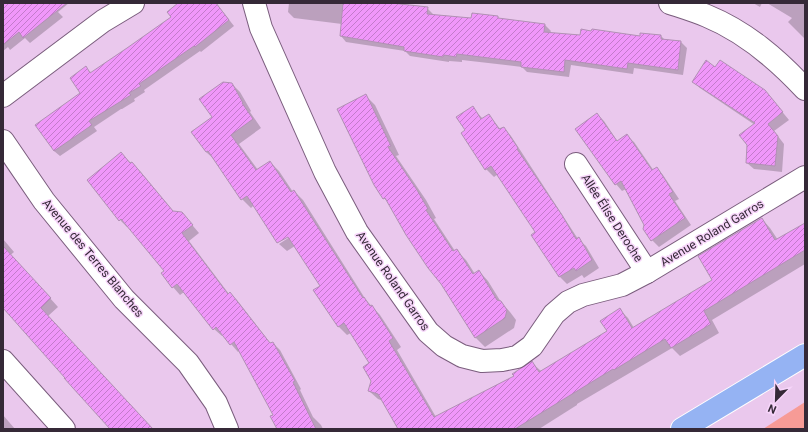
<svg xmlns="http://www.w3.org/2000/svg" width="808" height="432" viewBox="0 0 808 432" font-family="Roboto,sans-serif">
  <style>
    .pitch { fill: #f79b96 }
    .shadow { fill: #0003 }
    .building { fill: url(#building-hatch); stroke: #b191b4 }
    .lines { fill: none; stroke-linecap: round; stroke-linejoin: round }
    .minor-casing { stroke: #7a5d7d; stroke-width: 24 }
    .major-casing { stroke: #fff; stroke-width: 24 }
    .minor { stroke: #fff; stroke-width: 22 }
    .major { stroke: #95b3f3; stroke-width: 22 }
    .labels { text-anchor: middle; stroke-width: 3; stroke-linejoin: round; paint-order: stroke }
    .street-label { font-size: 12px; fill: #352937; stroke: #f7d5fa }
  </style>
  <defs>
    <pattern id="building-hatch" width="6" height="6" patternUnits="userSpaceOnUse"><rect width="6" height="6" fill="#f097fa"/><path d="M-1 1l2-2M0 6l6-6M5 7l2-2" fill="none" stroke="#c37bcb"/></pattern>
  </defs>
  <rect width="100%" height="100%" fill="#eac8ed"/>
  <path class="pitch" d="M 805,402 L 805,429 L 763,429 Z"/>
  <g class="shadow">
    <path d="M 3,3 L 69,3 L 58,12 L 63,17 L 30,43 L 25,38 L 10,50 L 8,47 L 3,51 Z"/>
    <path d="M 179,3 L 216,3 L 234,26 L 201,52 L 200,51 L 144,90 L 145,92 L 134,99 L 135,101 L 122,109 L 121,109 L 94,127 L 97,131 L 60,156 L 54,151 L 81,93 L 86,68 L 92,73 L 172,17 Z"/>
    <path d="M 289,3 L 403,3 L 403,5 L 427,8 L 433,14 L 433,15 L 472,19 L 498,17 L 500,19 L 545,25 L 551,31 L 550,33 L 581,36 L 641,37 L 641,34 L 661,36 L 665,40 L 681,42 L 687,48 L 683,75 L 634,68 L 633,74 L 571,65 L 569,77 L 527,72 L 522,67 L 462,60 L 462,62 L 449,61 L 449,62 L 410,56 L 405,51 L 346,42 L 341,36 L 342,24 L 294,18 L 288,12 Z"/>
    <path d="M 753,3 L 762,3 L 760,7 Z"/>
    <path d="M 767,3 L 805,3 L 805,39 L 788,22 L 792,18 Z"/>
    <path d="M 716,68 L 765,91 L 789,120 L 774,131 L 784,144 L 782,172 L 754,169 L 747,163 L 755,125 L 700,88 L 693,81 Z"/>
    <path d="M 232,84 L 240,92 L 251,111 L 250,112 L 261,128 L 239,144 L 258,170 L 270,162 L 279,171 L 293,192 L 294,191 L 303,200 L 366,300 L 380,315 L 401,347 L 397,350 L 436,417 L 515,376 L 532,363 L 541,371 L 608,332 L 620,310 L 628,318 L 634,328 L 714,280 L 762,219 L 770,228 L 778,240 L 805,224 L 805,264 L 712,320 L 719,333 L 680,356 L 672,348 L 577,404 L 577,405 L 539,429 L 399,429 L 383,401 L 378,399 L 369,391 L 372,381 L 371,363 L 351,333 L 347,335 L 339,327 L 314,291 L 321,286 L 295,246 L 287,251 L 279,244 L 293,235 L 292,233 L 279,241 L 279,243 L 254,205 L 251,208 L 242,199 L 215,160 L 206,152 L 213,118 Z"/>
    <path d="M 366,96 L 375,105 L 399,155 L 396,156 L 426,200 L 436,218 L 434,219 L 455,251 L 457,251 L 466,260 L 475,274 L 479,271 L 488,281 L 501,302 L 510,312 L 516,320 L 514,328 L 485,347 L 476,338 L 390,204 L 384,198 Z"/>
    <path d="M 473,108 L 483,119 L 489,115 L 501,130 L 504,128 L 511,136 L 578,239 L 586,246 L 599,268 L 584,278 L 582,275 L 567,284 L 560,277 L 533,235 L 537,233 L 498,174 L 494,177 L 486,169 L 466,130 Z"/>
    <path d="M 597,114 L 604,121 L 618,142 L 627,136 L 634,142 L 654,171 L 657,168 L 663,175 L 679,199 L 675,201 L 691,225 L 659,247 L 652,240 L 644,229 L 645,225 L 626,189 L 622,191 L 616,184 Z"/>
    <path d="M 121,154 L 140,171 L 174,212 L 182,213 L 199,233 L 189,241 L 229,294 L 230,293 L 237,300 L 271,344 L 273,343 L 280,350 L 301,389 L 300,390 L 313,417 L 321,425 L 323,429 L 278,429 L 274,415 L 239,351 L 238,352 L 231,344 L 223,335 L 222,336 L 214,329 L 184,292 L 180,295 L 173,287 L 165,271 L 128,226 L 127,227 L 120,220 Z"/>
    <path d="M 3,239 L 14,252 L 7,258 L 23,268 L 58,307 L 48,316 L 153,429 L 111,429 L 3,307 Z"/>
    <path d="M 3,415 L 15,429 L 3,429 Z"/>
  </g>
  <g class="building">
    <path d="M 3,3 L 67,3 L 23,38 L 19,32 L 3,45 Z"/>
    <path d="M 178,3 L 216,3 L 229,20 L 195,47 L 194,46 L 139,84 L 141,86 L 129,93 L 131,95 L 89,121 L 92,125 L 54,151 L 35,125 L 80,93 L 70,78 L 86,66 L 90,73 L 127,48 L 171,17 L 167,12 Z"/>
    <path d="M 343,3 L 391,3 L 428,7 L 427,14 L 471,18 L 472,13 L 498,16 L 498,18 L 545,24 L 544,32 L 580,35 L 581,29 L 591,31 L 592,29 L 640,36 L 640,33 L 661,35 L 661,39 L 681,41 L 678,70 L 628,63 L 627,69 L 565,60 L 564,72 L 521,67 L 521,62 L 457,54 L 456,57 L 444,55 L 443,57 L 404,51 L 404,47 L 340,36 Z"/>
    <path d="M 706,60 L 715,67 L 720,60 L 765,90 L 783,112 L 768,124 L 778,136 L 775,166 L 746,163 L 747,145 L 739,135 L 755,123 L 692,82 Z"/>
    <path d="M 223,82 L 232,83 L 243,103 L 242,103 L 253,119 L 231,135 L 256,170 L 270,161 L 291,192 L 294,190 L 363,298 L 364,297 L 370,306 L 372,305 L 393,338 L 389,341 L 434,417 L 514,376 L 512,374 L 532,361 L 539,372 L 607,331 L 600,321 L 620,308 L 632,328 L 712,280 L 698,256 L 762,218 L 775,240 L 805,223 L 805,250 L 704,311 L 711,324 L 671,348 L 665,339 L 614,370 L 613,369 L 515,429 L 398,429 L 378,394 L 368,391 L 371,381 L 363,367 L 369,363 L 344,323 L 338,327 L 313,290 L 320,286 L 288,237 L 277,243 L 247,196 L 241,200 L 208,151 L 206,152 L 191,132 L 212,117 L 199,99 Z"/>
    <path d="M 366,94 L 391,146 L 388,147 L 417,190 L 428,209 L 426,210 L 453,251 L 457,249 L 473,274 L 479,270 L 497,300 L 501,301 L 507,310 L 505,318 L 475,338 L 441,284 L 428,268 L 406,235 L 385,198 L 383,199 L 374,185 L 337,109 Z"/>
    <path d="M 473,106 L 481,119 L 489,114 L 499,129 L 504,127 L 518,148 L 517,149 L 562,215 L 576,239 L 579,237 L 592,260 L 576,271 L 574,268 L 559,277 L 531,235 L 535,232 L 491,166 L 485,170 L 461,133 L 465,130 L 456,117 Z"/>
    <path d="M 597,113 L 617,141 L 627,134 L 652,170 L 657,167 L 673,192 L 669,194 L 685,218 L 651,241 L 643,229 L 644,225 L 621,181 L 615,185 L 575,129 Z"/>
    <path d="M 121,152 L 130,163 L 132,162 L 173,211 L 182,212 L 193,225 L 182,233 L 228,294 L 230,292 L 270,343 L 273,342 L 295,381 L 293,382 L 316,429 L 277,429 L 270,416 L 273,415 L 234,342 L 230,345 L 216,327 L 213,330 L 177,284 L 172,288 L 161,273 L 164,271 L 121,219 L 119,221 L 87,180 Z"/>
    <path d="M 3,246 L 51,298 L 41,308 L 153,429 L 110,429 L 72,387 L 64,378 L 65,378 L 3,308 Z"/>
  </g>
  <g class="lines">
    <defs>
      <g id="minor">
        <path d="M 254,3 L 261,28 L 325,172 L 357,232 L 428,332 L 444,346 L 462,356 L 482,361 L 502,360 L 517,357 L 532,346 L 554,314 L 568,302 L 583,295 L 622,285 L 647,272 L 805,177"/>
        <path d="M 670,3 C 682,7 695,11 707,16 C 746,32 777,59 805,89"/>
        <path d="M 3,96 L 103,21 L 133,3"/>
        <path d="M 3,141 L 44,201 L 124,299 L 188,363 L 216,403 L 227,429"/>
        <path d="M 576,164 L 647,272"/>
        <path d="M 3,361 L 64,429"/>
      </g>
      <path id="major" d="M 682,429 L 805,355"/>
    </defs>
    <use href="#minor" class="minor-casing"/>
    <use href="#major" class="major-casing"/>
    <use href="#minor" class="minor"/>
    <use href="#major" class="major"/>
  </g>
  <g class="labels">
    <g class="street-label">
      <text transform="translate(612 218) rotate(57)" y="4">Allée Élise Deroche</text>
      <text transform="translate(712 233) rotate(-31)" y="4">Avenue Roland Garros</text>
      <text transform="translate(93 258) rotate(50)" y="4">Avenue des Terres Blanches</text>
      <text transform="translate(393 281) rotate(55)" y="4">Avenue Roland Garros</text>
    </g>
  </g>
  <rect width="808" height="432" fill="none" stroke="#352937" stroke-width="8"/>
  <g transform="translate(776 400) rotate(203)" stroke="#f7d5fa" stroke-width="3" paint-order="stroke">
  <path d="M0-3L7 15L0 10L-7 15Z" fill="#352937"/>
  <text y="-6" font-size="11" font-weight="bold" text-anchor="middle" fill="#352937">N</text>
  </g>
</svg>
